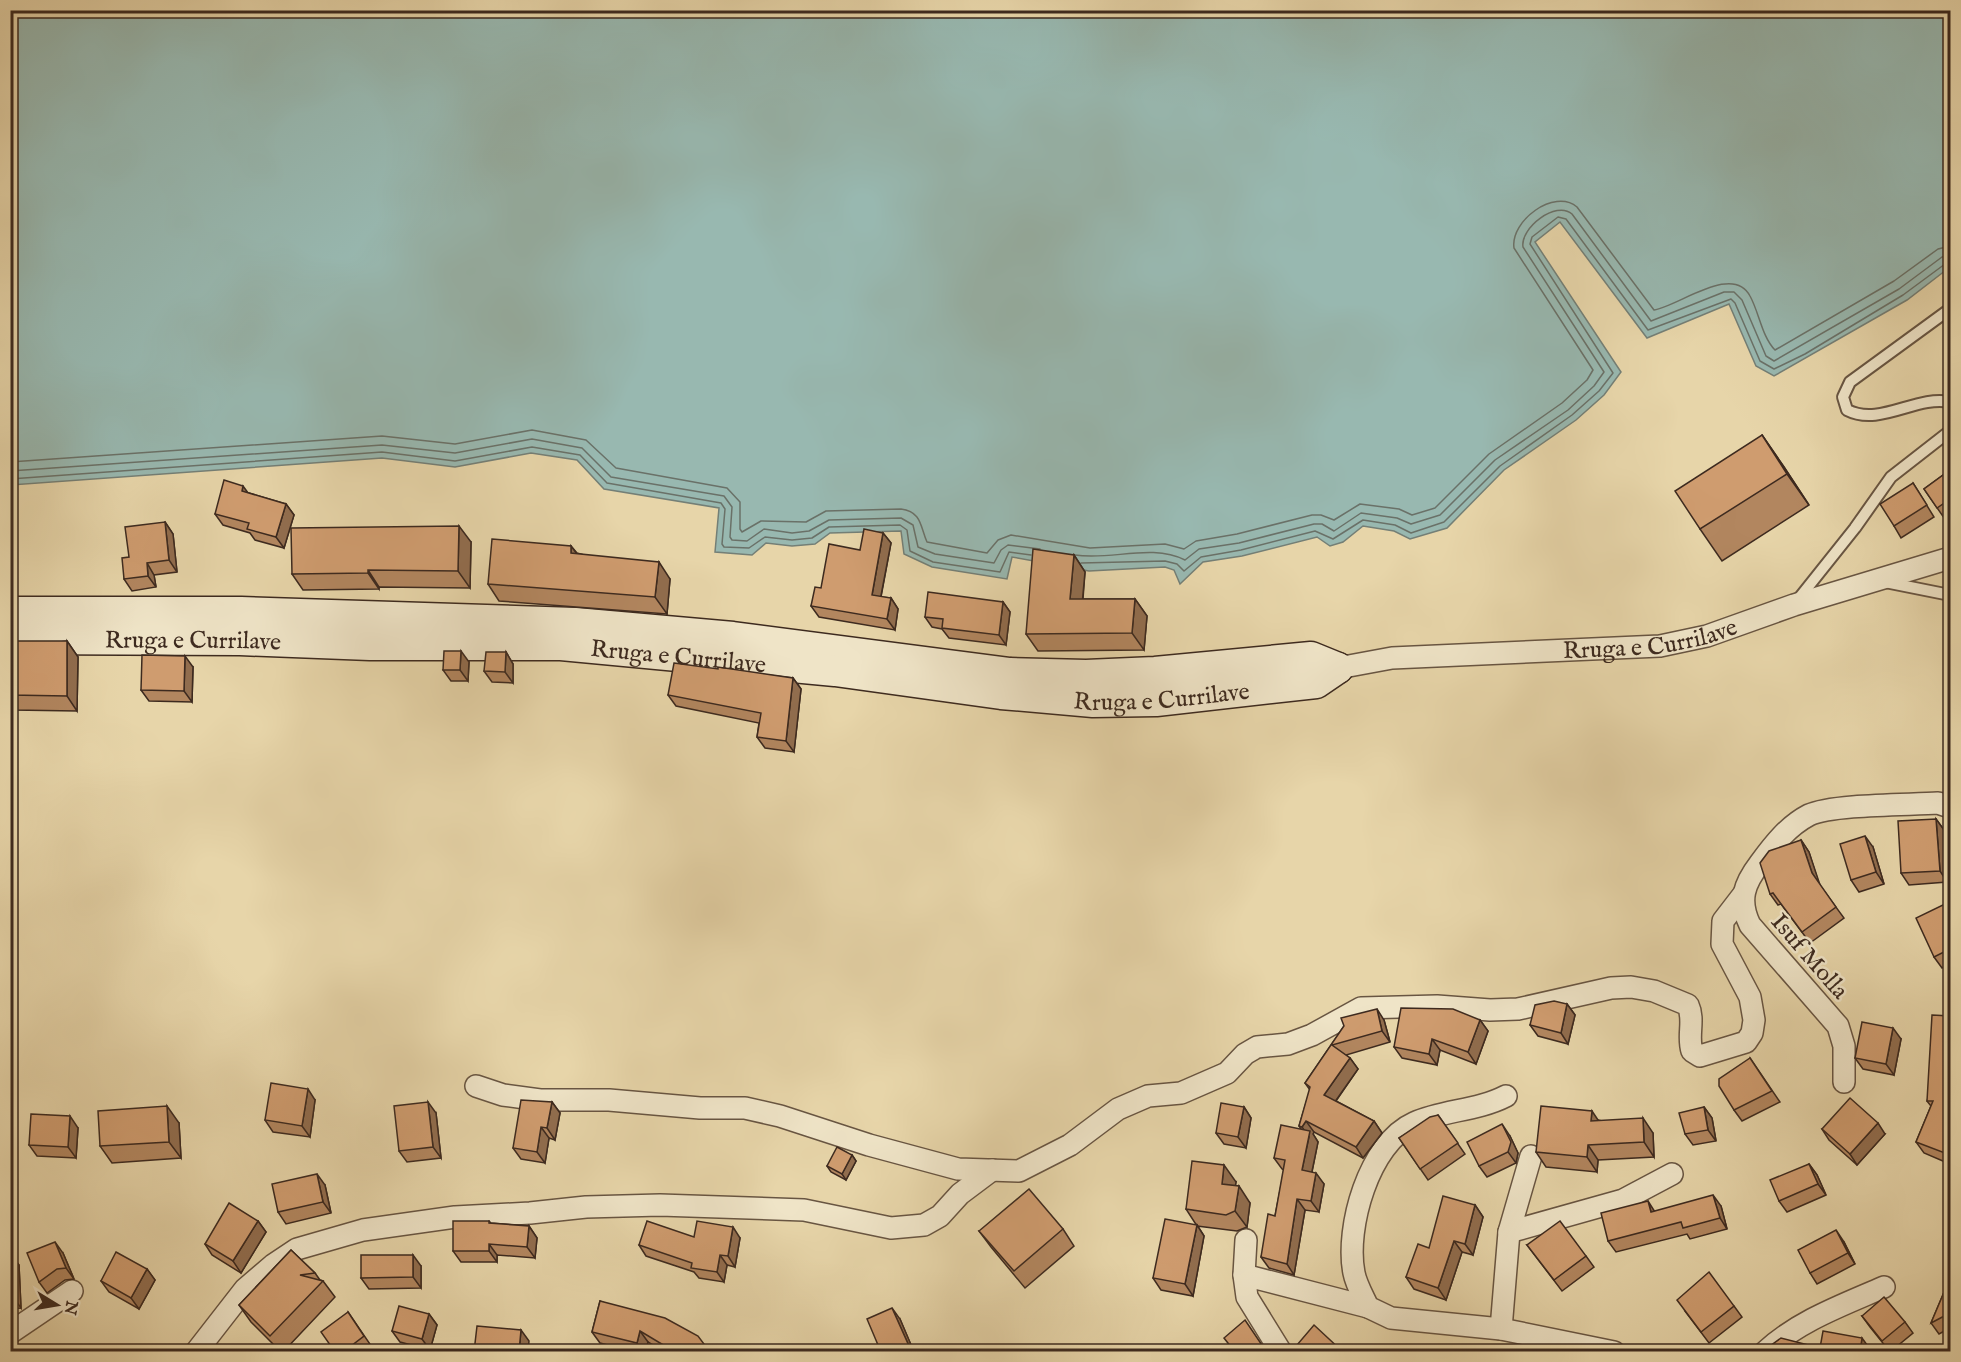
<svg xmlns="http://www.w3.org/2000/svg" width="1961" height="1362" viewBox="0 0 1961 1362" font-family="'IM FELL English',serif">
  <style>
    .water { fill: #98b8b0; stroke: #747f76; stroke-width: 1.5 }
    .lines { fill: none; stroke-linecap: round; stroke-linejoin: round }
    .shore { stroke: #6a7168; stroke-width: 1.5 }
    .lane-casing { stroke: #685542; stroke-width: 14 }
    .street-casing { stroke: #685542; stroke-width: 24 }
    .secondary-casing { stroke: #3d2a1f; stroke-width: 33 }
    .lane { stroke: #efe4c7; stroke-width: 10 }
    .street { stroke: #efe4c7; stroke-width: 21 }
    .secondary { stroke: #efe4c7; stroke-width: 30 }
    .wall { fill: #b2865f; stroke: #3d2a1f; stroke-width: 1.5 }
    .shaded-wall { fill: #916d4e; stroke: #3d2a1f; stroke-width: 1.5 }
    .building { fill: #cf9c6f; stroke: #3d2a1f; stroke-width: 1.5 }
    .labels { text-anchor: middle; stroke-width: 5; stroke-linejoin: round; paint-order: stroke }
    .street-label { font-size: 24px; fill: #3d2a1f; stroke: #efe4c7 }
  </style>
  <rect width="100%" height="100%" fill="#e7d5a9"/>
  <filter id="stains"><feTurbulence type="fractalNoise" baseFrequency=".00333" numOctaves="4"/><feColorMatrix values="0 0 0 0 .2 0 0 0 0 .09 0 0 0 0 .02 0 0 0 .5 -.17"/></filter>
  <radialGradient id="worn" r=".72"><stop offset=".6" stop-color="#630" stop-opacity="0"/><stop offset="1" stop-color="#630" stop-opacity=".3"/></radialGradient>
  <path class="water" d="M 11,11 L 1950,11 L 1950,267 L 1907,300 L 1774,376 L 1756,366 L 1729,304 L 1647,338 L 1560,222 L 1535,242 L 1621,372 L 1604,395 L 1576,420 L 1504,470 L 1447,528 L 1410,539 L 1394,531 L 1363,526 L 1343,542 L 1330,546 L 1317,537 L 1242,556 L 1203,562 L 1180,584 L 1174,570 L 1165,567 L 1089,571 L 1012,557 L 1007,579 L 932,567 L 904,554 L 901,531 L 830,533 L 815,544 L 792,546 L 766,543 L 752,555 L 715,552 L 719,508 L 604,489 L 577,460 L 531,453 L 455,467 L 382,458 L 11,485 Z"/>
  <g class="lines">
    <g class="shore">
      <path d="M 10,462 L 382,436 L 455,444 L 532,430 L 586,440 L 616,468 L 727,488 L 740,502 L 740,529 L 742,532 L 761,521 L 806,522 L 826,511 L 901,509 C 922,512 920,526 927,542 L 987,553 L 998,540 L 1011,535 L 1090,548 L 1165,544 L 1184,549 L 1196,541 L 1237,534 L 1312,515 L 1321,515 L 1334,520 L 1360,504 L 1399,509 L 1412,515 L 1435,508 L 1489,454 L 1562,403 L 1587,380 L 1593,370 L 1514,248 C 1510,221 1554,188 1577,207 L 1654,310 C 1679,306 1733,263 1750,296 C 1759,312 1762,337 1775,350 L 1894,281 L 1938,249 L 1950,246"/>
      <path d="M 10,471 L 382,445 L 455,453 L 532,439 L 582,448 L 611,477 L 724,496 L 732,507 L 730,537 L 732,540 L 747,541 L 764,529 L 792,533 L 809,531 L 829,520 L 901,518 L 913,525 L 918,547 L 935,554 L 994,563 L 1001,550 L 1008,545 L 1040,549"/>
      <path d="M 10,479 L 382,452 L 455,461 L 532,447 L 580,455 L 607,483 L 721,503 L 725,509 L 722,544 L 724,547 L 749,548 L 765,537 L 792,540 L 812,538 L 829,527 L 900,525 L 907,530 L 910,551 L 933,562 L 1000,572 L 1009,552 L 1031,555"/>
      <path d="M 1075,555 C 1111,561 1151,543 1185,560 L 1199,549 L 1239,543 L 1314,524 L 1322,524 L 1334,531 L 1361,513 L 1397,518 L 1411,524 L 1440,515 L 1495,460 L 1568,410 L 1594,386 L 1604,372 L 1523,247 C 1520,228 1556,200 1572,214 L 1651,321 L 1724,292 L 1734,292 L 1742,300 L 1766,356 L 1774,361 L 1899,289 L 1942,257 L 1950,255"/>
      <path d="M 1081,563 L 1165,561 L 1177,564 L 1184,571 L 1201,557 L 1241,550 L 1315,531 L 1333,539 L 1363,520 L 1395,525 L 1411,533 L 1444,522 L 1500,466 L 1572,415 L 1599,391 L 1613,373 L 1530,244 L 1532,237 L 1558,217 L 1566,219 L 1648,330 L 1731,299 L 1735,303 L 1760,361 L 1774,369 L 1805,354 L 1903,295 L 1945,264 L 1950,263"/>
    </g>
    <defs>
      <g id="lane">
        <path d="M 1950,309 L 1850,382 L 1843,397 L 1847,410 C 1880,427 1916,395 1950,402"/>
        <path d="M 1885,582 L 1950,595"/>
        <path d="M 1796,602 L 1855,528 L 1891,477 L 1950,431"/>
      </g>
      <g id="street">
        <path id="s1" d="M 1338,668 L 1392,658 L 1660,646 L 1707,636 L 1794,605 L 1950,558"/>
        <path d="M 1844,1082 L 1844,1046 L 1838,1026 L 1750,925 C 1738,900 1744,884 1760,863 C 1774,844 1788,826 1809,815 C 1833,804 1908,805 1938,803 L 1950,807"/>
        <path d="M 476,1086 L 503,1095 L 540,1100 L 609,1100 L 700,1108 L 745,1108 L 780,1116 L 869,1145 L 958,1169 L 1019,1171 L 1070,1145 L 1118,1109 L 1148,1096 L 1181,1093 L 1227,1073 L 1245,1054 L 1257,1047 L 1288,1044 L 1312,1035 L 1361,1008 L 1437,1006 L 1490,1010 L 1518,1009 L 1611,988 L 1631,987 L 1654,991 L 1688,1005 C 1695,1020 1687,1036 1692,1051 L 1700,1056 L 1746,1042 L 1752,1033 L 1754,1020 L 1750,997 L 1722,944 L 1723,921 L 1743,895"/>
        <path d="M 1506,1096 C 1477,1111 1443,1110 1414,1123 C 1369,1143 1345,1228 1354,1273 C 1356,1284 1363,1296 1368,1307 L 1391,1318 L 1501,1329 L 1614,1352"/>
        <path d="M 1509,1232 L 1623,1200 L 1672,1174"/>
        <path d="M 1244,1275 L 1246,1240"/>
        <path d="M 1501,1329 L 1509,1232 L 1531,1156"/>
        <path d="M 10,1333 L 72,1291"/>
        <path d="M 196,1352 L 245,1289 L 273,1265 L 297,1249 L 363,1230 L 455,1217 L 530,1213 L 586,1207 L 660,1205 L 804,1210 L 891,1228 L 924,1225 L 940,1216 L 960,1194 L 992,1170"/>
        <path d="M 1281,1352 L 1247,1297 L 1244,1275 L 1368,1307"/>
        <path d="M 1765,1352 C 1798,1321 1843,1305 1884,1287"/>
      </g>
      <g id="secondary">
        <path d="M 10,612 L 241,612 L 575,623 L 733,637 L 1010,673 L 1086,675 L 1155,672 L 1311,657 L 1338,668"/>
        <path id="s2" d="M 10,639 L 240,640 L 370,645 L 561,645 L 835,671 L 1001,694 L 1093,702 L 1156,701 L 1316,683 L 1338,668"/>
      </g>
    </defs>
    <use href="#lane" class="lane-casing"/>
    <use href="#street" class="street-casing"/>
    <use href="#secondary" class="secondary-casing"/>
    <use href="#lane" class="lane"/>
    <use href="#street" class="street"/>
    <use href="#secondary" class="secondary"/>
  </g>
  <g class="wall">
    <path d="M 1762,435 L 1784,467 L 1809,505 L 1722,561 L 1700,529 Z"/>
    <path d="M 1950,470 L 1950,524 L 1949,525 L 1924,489 Z"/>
    <path d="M 1913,483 L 1934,517 L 1901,538 L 1894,526 Z"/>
    <path d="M 249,493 L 286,504 L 294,515 L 284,548 L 255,540 L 250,533 L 223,525 L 215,514 Z"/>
    <path d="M 165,522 L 173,534 L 177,572 L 154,575 L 156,587 L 132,591 L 124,579 L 129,557 Z"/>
    <path d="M 883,533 L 891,543 L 881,597 L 891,598 L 898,609 L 895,630 L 819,617 L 811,606 L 821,588 L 860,550 Z"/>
    <path d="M 471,542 L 470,588 L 379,587 L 379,589 L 303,590 L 292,574 Z"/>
    <path d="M 571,546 L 577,553 L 670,579 L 667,614 L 499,601 L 488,584 Z"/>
    <path d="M 1074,555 L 1085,572 L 1083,599 L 1135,599 L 1147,616 L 1144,650 L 1038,651 L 1026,634 Z"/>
    <path d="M 1003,602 L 1010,612 L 1006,645 L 949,638 L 942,629 L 932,627 L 925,617 Z"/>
    <path d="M 67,641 L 78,657 L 77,711 L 12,710 L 10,708 L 10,648 Z"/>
    <path d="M 506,652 L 513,664 L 513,683 L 492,682 L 484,671 Z"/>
    <path d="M 469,662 L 468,681 L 451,681 L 443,670 Z"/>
    <path d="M 193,667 L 192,702 L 149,701 L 141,690 Z"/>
    <path d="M 718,669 L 793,678 L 801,689 L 794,752 L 765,748 L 757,737 L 759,723 L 676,706 L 668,695 Z"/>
    <path d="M 1936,819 L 1944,830 L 1947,882 L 1909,885 L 1901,873 Z"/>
    <path d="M 1801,840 L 1809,852 L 1819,884 L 1844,918 L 1810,943 L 1781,904 L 1778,905 L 1770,894 Z"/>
    <path d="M 1873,847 L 1884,884 L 1859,892 L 1851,880 Z"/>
    <path d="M 1947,903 L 1950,907 L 1950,964 L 1942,968 L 1934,957 Z"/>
    <path d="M 1567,1004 L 1575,1015 L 1568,1044 L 1538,1036 L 1530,1025 Z"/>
    <path d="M 1950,1016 L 1950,1164 L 1924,1153 L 1916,1142 L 1931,1106 L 1927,1101 Z"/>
    <path d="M 1384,1020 L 1390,1042 L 1346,1055 L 1350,1058 L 1358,1069 L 1336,1101 L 1374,1121 L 1382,1133 L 1363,1158 L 1314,1132 L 1313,1134 L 1318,1142 L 1312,1172 L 1324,1184 L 1319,1212 L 1305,1210 L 1294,1275 L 1269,1268 L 1261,1257 L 1275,1216 L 1284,1170 L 1282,1169 L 1274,1158 L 1301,1129 L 1299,1126 L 1310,1090 L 1305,1083 L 1344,1026 Z"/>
    <path d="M 1480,1020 L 1488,1031 L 1476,1064 L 1440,1050 L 1437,1065 L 1402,1058 L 1394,1047 Z"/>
    <path d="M 1901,1039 L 1894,1075 L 1863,1069 L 1855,1058 Z"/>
    <path d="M 1750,1058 L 1780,1102 L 1742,1121 L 1734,1110 Z"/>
    <path d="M 315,1100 L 310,1137 L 273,1132 L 265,1120 Z"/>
    <path d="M 552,1102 L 560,1113 L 555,1140 L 549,1138 L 545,1163 L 521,1159 L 513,1148 Z"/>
    <path d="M 1244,1107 L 1251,1118 L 1246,1148 L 1224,1144 L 1216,1133 Z"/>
    <path d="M 1704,1107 L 1712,1118 L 1716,1141 L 1693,1145 L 1685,1134 Z"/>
    <path d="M 436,1113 L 441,1158 L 407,1162 L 399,1151 Z"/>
    <path d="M 1438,1115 L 1465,1154 L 1428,1180 L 1399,1138 Z"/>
    <path d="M 1598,1120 L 1653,1133 L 1654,1157 L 1598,1160 L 1597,1172 L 1546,1167 L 1536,1152 Z"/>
    <path d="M 179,1123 L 181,1158 L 112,1163 L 100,1146 Z"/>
    <path d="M 78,1128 L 76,1158 L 37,1156 L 29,1145 Z"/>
    <path d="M 1822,1129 L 1885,1134 L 1857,1165 L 1829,1140 Z"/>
    <path d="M 1510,1136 L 1518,1153 L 1516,1163 L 1487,1177 L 1479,1166 Z"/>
    <path d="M 852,1155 L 856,1161 L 846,1180 L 831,1172 L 827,1166 Z"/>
    <path d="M 1809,1164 L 1817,1175 L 1826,1195 L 1787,1212 L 1779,1201 Z"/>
    <path d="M 1236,1182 L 1235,1186 L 1250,1203 L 1247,1227 L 1237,1231 L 1197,1226 L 1186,1209 Z"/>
    <path d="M 325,1185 L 331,1213 L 286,1224 L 278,1212 Z"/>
    <path d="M 1475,1205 L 1483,1217 L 1473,1255 L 1462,1252 L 1446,1300 L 1414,1289 L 1406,1277 L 1429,1248 Z"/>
    <path d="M 1721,1206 L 1727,1229 L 1690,1239 L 1687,1234 L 1616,1252 L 1608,1241 L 1655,1211 Z"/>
    <path d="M 258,1221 L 266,1232 L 241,1273 L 212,1255 L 205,1244 Z"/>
    <path d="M 489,1221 L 491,1223 L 529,1226 L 537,1238 L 535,1258 L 497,1255 L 497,1262 L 461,1262 L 453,1251 Z"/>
    <path d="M 1197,1225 L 1204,1236 L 1193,1296 L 1161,1290 L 1153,1278 Z"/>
    <path d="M 1063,1229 L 1074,1246 L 1025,1288 L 991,1247 L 979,1231 Z"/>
    <path d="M 694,1237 L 740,1238 L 735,1267 L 727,1265 L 724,1282 L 699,1278 L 694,1272 L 646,1256 L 639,1245 Z"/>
    <path d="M 1844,1242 L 1855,1264 L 1817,1284 L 1810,1273 Z"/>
    <path d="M 1527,1245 L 1586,1256 L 1594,1267 L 1562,1291 Z"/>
    <path d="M 291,1250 L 315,1273 L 320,1280 L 323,1281 L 335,1297 L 283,1352 L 281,1352 L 251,1322 L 239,1305 Z"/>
    <path d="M 63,1253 L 74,1279 L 65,1280 L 47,1293 L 39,1282 Z"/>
    <path d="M 10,1254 L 19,1265 L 21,1308 L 10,1309 Z"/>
    <path d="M 421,1266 L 421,1288 L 369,1289 L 361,1278 Z"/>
    <path d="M 147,1269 L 155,1280 L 139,1309 L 109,1292 L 101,1281 Z"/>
    <path d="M 1950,1278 L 1950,1328 L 1939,1334 L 1931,1323 Z"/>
    <path d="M 600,1301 L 710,1352 L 664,1352 L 648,1342 L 645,1352 L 634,1352 L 600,1343 L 592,1332 Z"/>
    <path d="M 1734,1306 L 1742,1317 L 1709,1343 L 1685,1311 Z"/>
    <path d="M 348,1312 L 372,1347 L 366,1352 L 335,1352 Z"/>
    <path d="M 429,1314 L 437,1325 L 430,1350 L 400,1342 L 392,1331 Z"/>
    <path d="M 1862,1316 L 1905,1322 L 1913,1333 L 1890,1352 L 1870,1327 Z"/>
    <path d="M 900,1319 L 914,1352 L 881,1352 Z"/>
  </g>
  <g class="shaded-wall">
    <path d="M 1762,435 L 1784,467 L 1809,505 L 1787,474 Z"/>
    <path d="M 243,486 L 251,497 L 242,491 Z"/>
    <path d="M 286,504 L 294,515 L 284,548 L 276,537 Z"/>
    <path d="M 165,522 L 173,534 L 177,572 L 169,560 Z"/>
    <path d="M 459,526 L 471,542 L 470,588 L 458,571 Z"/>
    <path d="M 883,533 L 891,543 L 879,606 L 872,595 Z"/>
    <path d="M 571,546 L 583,562 L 571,553 Z"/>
    <path d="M 1074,555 L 1085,572 L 1081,616 L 1070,599 Z"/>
    <path d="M 659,562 L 670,579 L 667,614 L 655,597 Z"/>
    <path d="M 147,563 L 154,575 L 156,587 L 148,576 Z"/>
    <path d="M 368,570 L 379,587 L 379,589 L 368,573 Z"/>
    <path d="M 891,598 L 898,609 L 895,630 L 887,619 Z"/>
    <path d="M 1135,599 L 1147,616 L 1144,650 L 1132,633 Z"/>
    <path d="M 1003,602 L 1010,612 L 1006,645 L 999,635 Z"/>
    <path d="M 67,641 L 78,657 L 77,711 L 67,696 Z"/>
    <path d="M 461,651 L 469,662 L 468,681 L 460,670 Z"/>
    <path d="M 506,652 L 513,664 L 513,683 L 505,672 Z"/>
    <path d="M 185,656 L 193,667 L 192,702 L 184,691 Z"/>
    <path d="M 793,678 L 801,689 L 794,752 L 786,741 Z"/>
    <path d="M 1936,819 L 1944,830 L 1947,882 L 1940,871 Z"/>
    <path d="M 1865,836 L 1873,847 L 1884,884 L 1876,872 Z"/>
    <path d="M 1801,840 L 1809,852 L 1820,885 L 1812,873 Z"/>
    <path d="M 1567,1004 L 1575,1015 L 1568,1044 L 1561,1033 Z"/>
    <path d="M 1377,1009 L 1384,1020 L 1390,1042 L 1382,1031 Z"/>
    <path d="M 1480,1020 L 1488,1031 L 1476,1064 L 1468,1052 Z"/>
    <path d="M 1893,1028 L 1901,1039 L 1894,1075 L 1886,1064 Z"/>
    <path d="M 1432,1039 L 1440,1050 L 1437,1065 L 1429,1054 Z"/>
    <path d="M 1350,1058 L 1358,1069 L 1332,1106 L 1324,1095 Z"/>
    <path d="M 308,1089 L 315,1100 L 310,1137 L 302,1126 Z"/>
    <path d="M 428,1102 L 436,1113 L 441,1158 L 433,1147 Z"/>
    <path d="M 552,1102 L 560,1113 L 555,1140 L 547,1128 Z"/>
    <path d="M 167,1106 L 179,1123 L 181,1158 L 169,1142 Z"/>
    <path d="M 1244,1107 L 1251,1118 L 1246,1148 L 1238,1137 Z"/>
    <path d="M 1704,1107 L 1712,1118 L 1716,1141 L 1708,1130 Z"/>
    <path d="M 1592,1111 L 1602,1126 L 1591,1121 Z"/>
    <path d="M 70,1116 L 78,1128 L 76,1158 L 68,1147 Z"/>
    <path d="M 1643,1118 L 1653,1133 L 1654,1157 L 1644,1142 Z"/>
    <path d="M 1306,1121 L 1314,1132 L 1313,1134 L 1318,1142 L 1310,1181 L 1302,1170 L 1309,1137 L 1302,1127 Z"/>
    <path d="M 1374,1121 L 1382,1133 L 1363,1158 L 1356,1147 Z"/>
    <path d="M 1878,1123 L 1885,1134 L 1857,1165 L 1850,1154 Z"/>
    <path d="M 1502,1124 L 1510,1136 L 1518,1153 L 1516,1163 L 1508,1152 Z"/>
    <path d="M 541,1127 L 549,1138 L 545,1163 L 537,1152 Z"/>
    <path d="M 1588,1145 L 1598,1160 L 1597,1172 L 1587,1157 Z"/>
    <path d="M 852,1155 L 856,1161 L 846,1180 L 842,1174 Z"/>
    <path d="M 1809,1164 L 1817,1175 L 1826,1195 L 1818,1184 Z"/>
    <path d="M 1224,1165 L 1236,1182 L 1233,1200 L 1222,1184 Z"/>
    <path d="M 1316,1173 L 1324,1184 L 1319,1212 L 1311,1201 Z"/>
    <path d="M 317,1174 L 325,1185 L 331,1213 L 323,1202 Z"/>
    <path d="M 1239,1186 L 1250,1203 L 1247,1227 L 1235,1211 Z"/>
    <path d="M 1713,1195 L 1721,1206 L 1727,1229 L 1720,1218 Z"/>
    <path d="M 1297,1199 L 1305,1210 L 1294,1275 L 1287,1264 Z"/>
    <path d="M 1648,1201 L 1655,1212 L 1651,1212 Z"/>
    <path d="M 1475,1205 L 1483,1217 L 1473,1255 L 1465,1244 Z"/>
    <path d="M 258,1221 L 266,1232 L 241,1273 L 233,1261 Z"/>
    <path d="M 1197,1225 L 1204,1236 L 1193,1296 L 1185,1284 Z"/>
    <path d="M 529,1226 L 537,1238 L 535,1258 L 527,1247 Z"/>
    <path d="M 733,1227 L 740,1238 L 735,1267 L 728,1256 Z"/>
    <path d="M 1836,1230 L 1844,1242 L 1855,1264 L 1848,1253 Z"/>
    <path d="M 1454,1241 L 1462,1252 L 1446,1300 L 1438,1288 Z"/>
    <path d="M 55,1242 L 63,1253 L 74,1279 L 66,1268 Z"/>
    <path d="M 489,1244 L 497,1255 L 497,1262 L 489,1251 Z"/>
    <path d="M 11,1254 L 19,1265 L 21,1308 L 13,1297 Z"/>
    <path d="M 413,1255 L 421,1266 L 421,1288 L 413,1277 Z"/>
    <path d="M 720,1255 L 727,1265 L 724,1282 L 717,1272 Z"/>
    <path d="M 147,1269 L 155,1280 L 139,1309 L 131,1298 Z"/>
    <path d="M 892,1308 L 900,1319 L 914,1352 L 912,1352 L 909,1346 Z"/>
    <path d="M 429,1314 L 437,1325 L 430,1350 L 422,1339 Z"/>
    <path d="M 521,1330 L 529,1341 L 528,1352 L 519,1352 Z"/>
    <path d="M 640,1331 L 648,1342 L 645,1352 L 643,1352 L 637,1343 Z"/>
    <path d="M 1862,1338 L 1870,1349 L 1870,1352 L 1860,1352 Z"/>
  </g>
  <g class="building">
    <path d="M 1762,435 L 1787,474 L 1700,529 L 1675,491 Z"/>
    <path d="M 1950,470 L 1950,499 L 1937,508 L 1924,489 Z"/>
    <path d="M 224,480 L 243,486 L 242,491 L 286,504 L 276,537 L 247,529 L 249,523 L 215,514 Z"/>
    <path d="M 1913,483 L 1927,505 L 1894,526 L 1880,504 Z"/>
    <path d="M 165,522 L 169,560 L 147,563 L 148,576 L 124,579 L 122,558 L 129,557 L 125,527 Z"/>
    <path d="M 459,526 L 458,571 L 368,570 L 368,573 L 292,574 L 291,528 Z"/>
    <path d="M 864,529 L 883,533 L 872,595 L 891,598 L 887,619 L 811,606 L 815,587 L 821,588 L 829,544 L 860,550 Z"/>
    <path d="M 492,539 L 571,546 L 571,553 L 659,562 L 655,597 L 488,584 Z"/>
    <path d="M 1033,549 L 1074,555 L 1070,599 L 1135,599 L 1132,633 L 1026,634 Z"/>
    <path d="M 928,592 L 1003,602 L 999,635 L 942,628 L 943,619 L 925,617 Z"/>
    <path d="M 12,641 L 67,641 L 67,696 L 10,695 L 10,648 L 12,648 Z"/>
    <path d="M 444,651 L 461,651 L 460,670 L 443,670 Z"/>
    <path d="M 486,652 L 506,652 L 505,672 L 484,671 Z"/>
    <path d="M 142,655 L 185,656 L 184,691 L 141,690 Z"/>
    <path d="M 674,663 L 718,669 L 718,667 L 793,678 L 786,741 L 757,737 L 761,713 L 668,695 Z"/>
    <path d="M 1936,819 L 1940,871 L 1901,873 L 1898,821 Z"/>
    <path d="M 1865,836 L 1876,872 L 1851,880 L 1840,844 Z"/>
    <path d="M 1801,840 L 1812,873 L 1836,907 L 1802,932 L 1773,893 L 1770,894 L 1760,863 L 1769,851 Z"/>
    <path d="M 1947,903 L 1950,909 L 1950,949 L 1934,957 L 1916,918 Z"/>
    <path d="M 1554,1001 L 1567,1004 L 1561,1033 L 1530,1025 L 1535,1005 Z"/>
    <path d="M 1401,1008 L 1453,1009 L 1480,1020 L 1468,1052 L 1432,1039 L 1429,1054 L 1394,1047 Z"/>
    <path d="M 1377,1009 L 1382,1031 L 1332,1045 L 1350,1058 L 1324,1095 L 1374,1121 L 1356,1147 L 1306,1121 L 1302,1127 L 1299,1126 L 1310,1087 L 1305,1083 L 1344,1026 L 1341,1018 Z"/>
    <path d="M 1932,1015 L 1950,1016 L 1950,1155 L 1916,1142 L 1933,1101 L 1927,1101 Z"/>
    <path d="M 1862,1022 L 1893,1028 L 1886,1064 L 1855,1058 Z"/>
    <path d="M 1750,1058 L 1772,1091 L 1734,1110 L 1719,1086 L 1719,1079 Z"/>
    <path d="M 271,1083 L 308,1089 L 302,1126 L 265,1120 Z"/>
    <path d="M 1850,1098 L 1878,1123 L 1850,1154 L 1822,1129 Z"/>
    <path d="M 521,1100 L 552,1102 L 547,1128 L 541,1127 L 537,1152 L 513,1148 Z"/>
    <path d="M 428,1102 L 433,1147 L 399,1151 L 394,1106 Z"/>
    <path d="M 1221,1103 L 1244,1107 L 1238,1137 L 1216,1133 Z"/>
    <path d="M 167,1106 L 169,1142 L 100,1146 L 98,1111 Z"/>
    <path d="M 1541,1106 L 1592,1111 L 1591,1121 L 1643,1118 L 1644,1142 L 1588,1145 L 1587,1157 L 1536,1152 Z"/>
    <path d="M 1704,1107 L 1708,1130 L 1685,1134 L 1679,1113 Z"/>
    <path d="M 31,1114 L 70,1116 L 68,1147 L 29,1145 Z"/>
    <path d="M 1438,1115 L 1458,1143 L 1420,1169 L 1399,1138 L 1430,1117 Z"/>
    <path d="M 1502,1124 L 1511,1142 L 1508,1152 L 1479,1166 L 1467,1142 Z"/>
    <path d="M 1281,1125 L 1310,1131 L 1302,1170 L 1316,1173 L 1311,1201 L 1297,1199 L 1287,1264 L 1261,1257 L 1268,1214 L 1275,1216 L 1285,1160 L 1274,1158 Z"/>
    <path d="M 837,1147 L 852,1155 L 842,1174 L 827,1166 Z"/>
    <path d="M 1192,1161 L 1224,1165 L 1222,1184 L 1239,1186 L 1235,1211 L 1226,1215 L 1186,1209 Z"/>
    <path d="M 1809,1164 L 1818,1184 L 1779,1201 L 1770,1180 Z"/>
    <path d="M 317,1174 L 323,1202 L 278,1212 L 272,1184 Z"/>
    <path d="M 1029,1189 L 1063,1229 L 1014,1271 L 979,1231 Z"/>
    <path d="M 1713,1195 L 1720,1218 L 1683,1228 L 1681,1222 L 1608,1241 L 1601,1213 L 1648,1201 L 1651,1212 Z"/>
    <path d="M 1443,1196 L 1475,1205 L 1465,1244 L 1454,1241 L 1438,1288 L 1406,1277 L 1418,1244 L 1429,1248 Z"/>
    <path d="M 229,1203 L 258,1221 L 233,1261 L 205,1244 Z"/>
    <path d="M 1165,1219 L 1197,1225 L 1185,1284 L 1153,1278 Z"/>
    <path d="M 453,1221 L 489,1221 L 489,1223 L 529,1226 L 527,1247 L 489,1244 L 489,1251 L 453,1251 Z"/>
    <path d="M 647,1221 L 694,1237 L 697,1221 L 733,1227 L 728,1256 L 720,1255 L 717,1272 L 691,1268 L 692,1263 L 639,1245 Z"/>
    <path d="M 1560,1221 L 1586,1256 L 1554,1280 L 1527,1245 Z"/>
    <path d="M 1836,1230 L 1848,1253 L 1810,1273 L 1798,1250 Z"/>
    <path d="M 55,1242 L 66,1268 L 57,1269 L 39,1282 L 27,1253 Z"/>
    <path d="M 291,1250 L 315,1273 L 300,1275 L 323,1281 L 270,1336 L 239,1305 Z"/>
    <path d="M 116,1252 L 147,1269 L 131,1298 L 101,1281 Z"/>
    <path d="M 10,1254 L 13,1297 L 10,1297 Z"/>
    <path d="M 361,1255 L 413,1255 L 413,1277 L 361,1278 Z"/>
    <path d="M 1709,1272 L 1734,1306 L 1701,1332 L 1677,1300 Z"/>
    <path d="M 1950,1278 L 1950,1313 L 1931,1323 Z"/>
    <path d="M 1884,1297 L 1905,1322 L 1882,1341 L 1862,1316 Z"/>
    <path d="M 600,1301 L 665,1318 L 698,1336 L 710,1352 L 675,1352 L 640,1331 L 637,1343 L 592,1332 Z"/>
    <path d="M 399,1306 L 429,1314 L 422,1339 L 392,1331 Z"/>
    <path d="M 892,1308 L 909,1346 L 896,1352 L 881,1352 L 867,1319 Z"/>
    <path d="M 348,1312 L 364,1336 L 343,1352 L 335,1352 L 321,1332 Z"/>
    <path d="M 1245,1320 L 1266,1351 L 1266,1352 L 1235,1352 L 1224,1338 Z"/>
    <path d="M 1314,1325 L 1343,1352 L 1291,1352 Z"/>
    <path d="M 477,1326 L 521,1330 L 519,1352 L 474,1352 Z"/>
    <path d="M 1823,1331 L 1862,1338 L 1860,1352 L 1768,1352 L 1770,1346 L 1781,1338 L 1820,1348 Z"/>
  </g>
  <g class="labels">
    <g class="street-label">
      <text dy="8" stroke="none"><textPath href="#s1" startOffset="314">Rruga e Currilave</textPath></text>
      <text dy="8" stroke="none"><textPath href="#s2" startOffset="183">Rruga e Currilave</textPath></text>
      <text dy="8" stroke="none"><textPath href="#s2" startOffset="669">Rruga e Currilave</textPath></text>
      <text dy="8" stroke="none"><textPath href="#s2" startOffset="1155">Rruga e Currilave</textPath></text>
      <text transform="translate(1810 956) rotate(49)" y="8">Isuf Molla</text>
    </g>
  </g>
  <rect width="1961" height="1362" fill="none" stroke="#e7d5a9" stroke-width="36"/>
  <rect x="12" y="12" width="1937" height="1338" fill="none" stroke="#3d2a1f" stroke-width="3"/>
  <rect x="18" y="18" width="1925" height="1326" fill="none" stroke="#3d2a1f" stroke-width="1.5"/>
  <g transform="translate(57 1305) rotate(101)" stroke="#efe4c7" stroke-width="4.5" paint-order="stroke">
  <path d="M0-4.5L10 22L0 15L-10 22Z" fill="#3d2a1f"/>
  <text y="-9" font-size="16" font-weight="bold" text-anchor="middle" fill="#3d2a1f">N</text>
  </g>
  <rect width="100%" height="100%" filter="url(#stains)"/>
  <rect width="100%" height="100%" fill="url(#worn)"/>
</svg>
